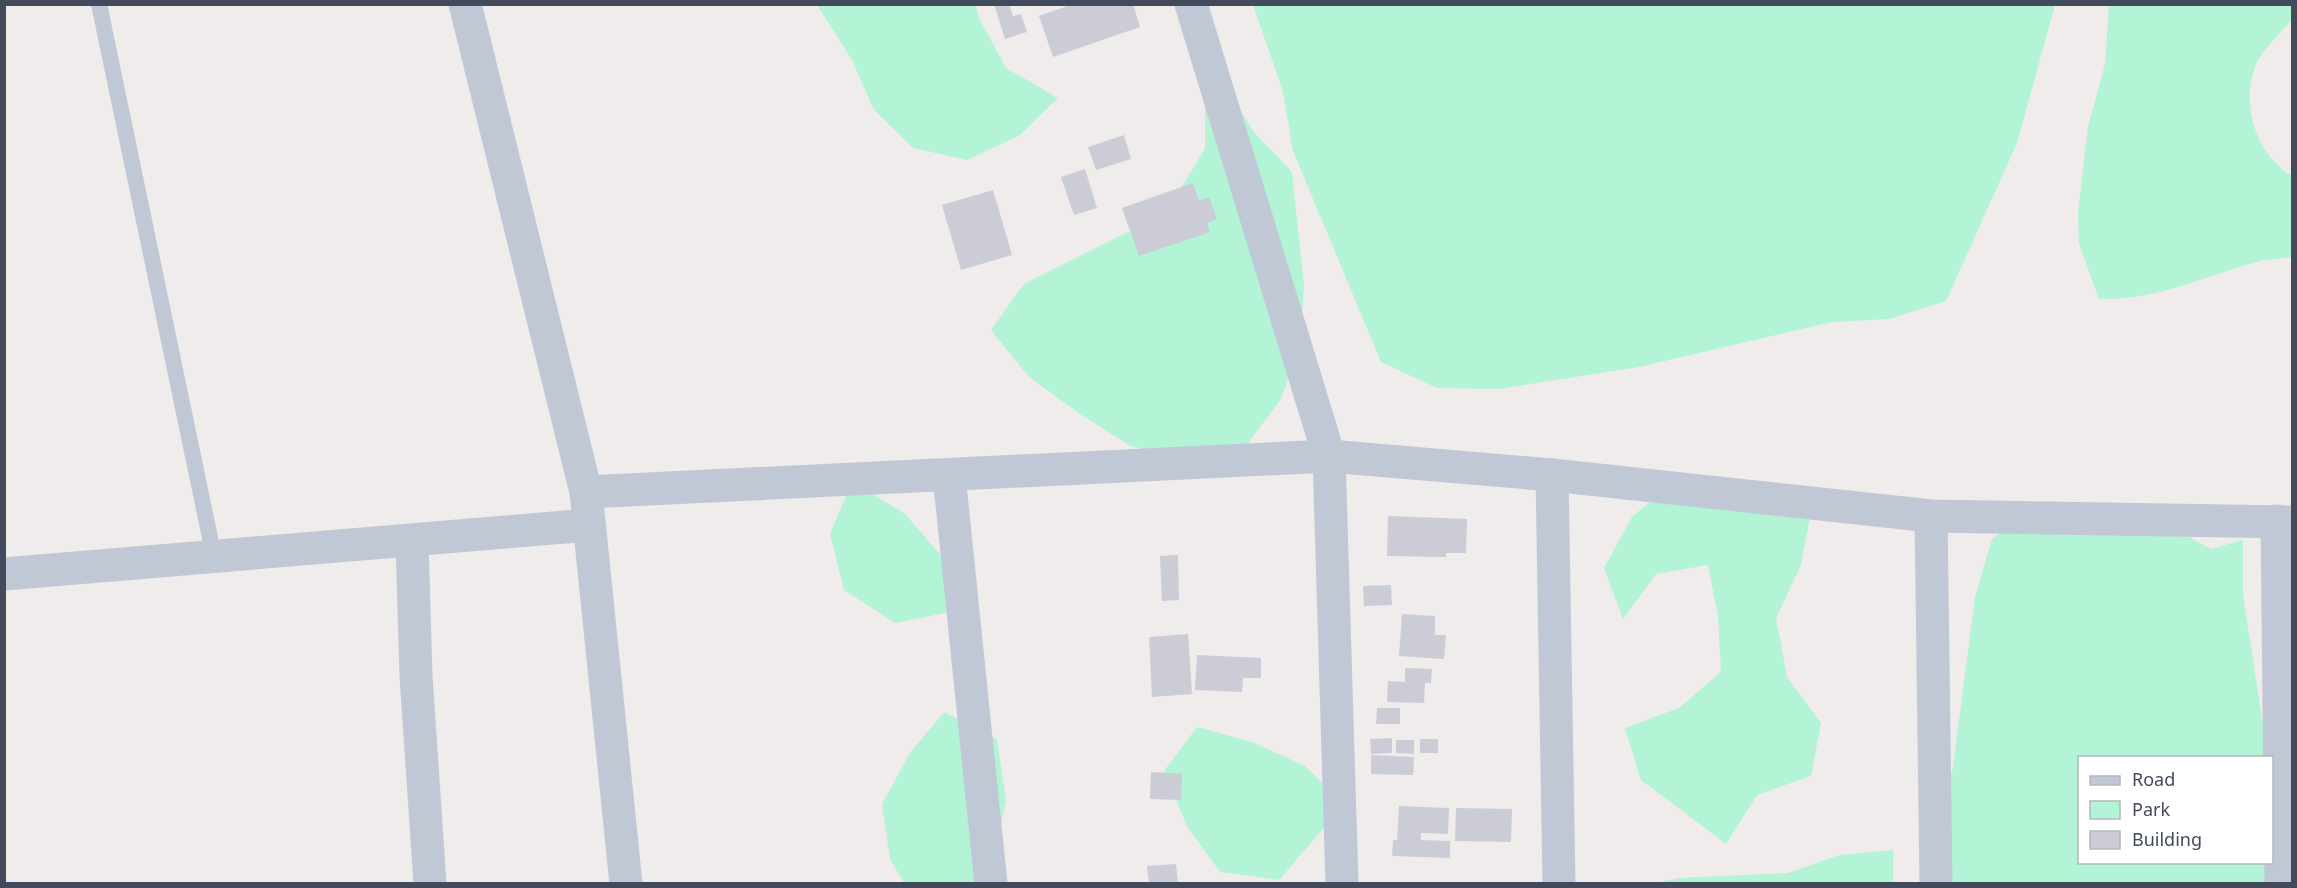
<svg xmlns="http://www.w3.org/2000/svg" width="2297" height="888" viewBox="0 0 2297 888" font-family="'Noto Sans',sans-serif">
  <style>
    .green { fill: #b3f3d6 }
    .building { fill: #cbccd5 }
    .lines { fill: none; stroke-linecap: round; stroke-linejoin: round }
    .service { stroke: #c0c8d6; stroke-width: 16 }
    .minor { stroke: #c0c8d6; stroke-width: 33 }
  </style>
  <rect width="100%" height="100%" fill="#efeceb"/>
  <g class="green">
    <path d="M 817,5 L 975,5 L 980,20 L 1006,68 L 1058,98 L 1020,135 L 967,160 L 913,148 L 874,110 L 852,60 Z"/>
    <path d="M 1253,5 L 1253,4 L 2055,5 L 2017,143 L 1946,301 L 1889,319 L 1832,322 L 1639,367 L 1499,389 L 1437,388 L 1381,362 L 1293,151 L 1283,91 Z"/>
    <path d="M 2109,5 L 2292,5 L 2292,19 C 2283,31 2263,49 2257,62 C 2242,96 2251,140 2278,165 C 2283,170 2285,174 2292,174 L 2292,257 C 2280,259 2267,259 2256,262 C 2203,277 2154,301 2099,299 L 2079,244 L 2078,213 L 2088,127 L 2105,64 Z"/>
    <path d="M 1225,84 L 1253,131 L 1292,172 L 1304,286 L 1300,346 L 1281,399 L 1246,446 L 1185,463 L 1129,445 L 1080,414 L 1029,377 L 991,330 L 1024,284 L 1130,231 L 1175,197 L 1205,149 L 1205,93 Z"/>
    <path d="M 1675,481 L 1811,512 L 1801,565 L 1776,618 L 1787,677 L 1821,723 L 1811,776 L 1757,795 L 1726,844 L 1641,780 L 1625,728 L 1679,708 L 1721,672 L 1718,616 L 1708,565 L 1656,574 L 1623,619 L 1604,568 L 1632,517 Z"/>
    <path d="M 852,482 L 904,513 L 944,559 L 965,609 L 895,623 L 844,590 L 830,534 Z"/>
    <path d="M 2042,501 L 2102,505 L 2160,521 L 2211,549 L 2243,540 L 2243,595 L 2268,757 L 2080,758 L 2080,862 L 2272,862 L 2275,883 L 1924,884 L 1953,767 L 1975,597 L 1992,539 Z"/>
    <path d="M 944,712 L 997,739 L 1006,800 L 994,859 L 985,883 L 904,883 L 890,859 L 882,804 L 910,753 Z"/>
    <path d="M 1197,727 L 1252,742 L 1305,766 L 1344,804 L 1279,880 L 1220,872 L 1187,826 L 1164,771 Z"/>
    <path d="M 1893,850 L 1893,883 L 1654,883 L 1679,878 L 1788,873 L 1840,855 Z"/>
  </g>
  <g class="building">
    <path d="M 994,4 L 1009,4 L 1013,16 L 1021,14 L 1027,32 L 1005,39 Z"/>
    <path d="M 1073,4 L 1133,4 L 1140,27 L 1053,57 L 1039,16 Z"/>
    <path d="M 1124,135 L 1131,159 L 1096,170 L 1088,147 Z"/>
    <path d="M 1085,169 L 1097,208 L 1074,215 L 1061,177 Z"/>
    <path d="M 1193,183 L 1199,201 L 1209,197 L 1217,219 L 1207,223 L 1210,232 L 1139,256 L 1122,208 Z"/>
    <path d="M 993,190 L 1012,255 L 961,270 L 942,205 Z"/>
    <path d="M 1388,516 L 1467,519 L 1466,553 L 1446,553 L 1446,557 L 1387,556 Z"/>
    <path d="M 1178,555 L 1179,600 L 1162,601 L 1160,556 Z"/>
    <path d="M 1391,585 L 1392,605 L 1364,606 L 1363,586 Z"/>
    <path d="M 1402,614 L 1435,616 L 1435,635 L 1446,635 L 1444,659 L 1399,656 Z"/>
    <path d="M 1188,634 L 1192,694 L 1152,697 L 1149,637 Z"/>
    <path d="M 1197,655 L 1261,658 L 1261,678 L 1243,678 L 1242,692 L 1195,690 Z"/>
    <path d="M 1405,668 L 1432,669 L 1431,683 L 1425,683 L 1424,703 L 1387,702 L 1388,681 L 1405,682 Z"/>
    <path d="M 1377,708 L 1400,708 L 1400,724 L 1376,724 Z"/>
    <path d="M 1392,738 L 1392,753 L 1371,754 L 1370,739 Z"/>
    <rect x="1420" y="739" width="18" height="14"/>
    <path d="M 1396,740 L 1414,740 L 1414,754 L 1396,753 Z"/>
    <path d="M 1371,755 L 1414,757 L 1413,775 L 1371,774 Z"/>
    <path d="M 1151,772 L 1182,774 L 1181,800 L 1150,799 Z"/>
    <path d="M 1399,806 L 1449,808 L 1448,834 L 1421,833 L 1421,840 L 1450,841 L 1450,858 L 1392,856 L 1393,840 L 1397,840 Z"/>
    <path d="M 1456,808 L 1512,809 L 1511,842 L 1455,841 Z"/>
    <path d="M 1176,864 L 1178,884 L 1149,884 L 1147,866 Z"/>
  </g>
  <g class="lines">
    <path class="service" d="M 99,4 L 214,557"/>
    <g class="minor">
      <path d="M 465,4 L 586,492 L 626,884"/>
      <path d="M 1191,4 L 1329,456 L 1342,884"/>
      <path d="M 949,475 L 991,884"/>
      <path d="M 1552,475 L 1559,884"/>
      <path d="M 586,492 L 1329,456 L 1552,475 L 1931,516 L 2292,522"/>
      <path d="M 1931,516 L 1936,884"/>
      <path d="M 2277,521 L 2281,884"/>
      <path d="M 412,541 L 416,676 L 430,884"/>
      <path d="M 4,574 L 589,525"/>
    </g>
  </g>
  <rect width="2297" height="888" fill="none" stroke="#424b5b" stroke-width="12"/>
  <rect x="2078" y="756" width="195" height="108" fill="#ffffff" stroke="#b3b7bd" stroke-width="1.5"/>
  <rect x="2090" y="776" width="30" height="9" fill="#c0c8d6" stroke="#b3b7bd" stroke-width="1.5"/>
  <text x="2132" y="786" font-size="18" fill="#424b5b">Road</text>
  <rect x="2090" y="801" width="30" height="18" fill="#b3f3d6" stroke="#b3b7bd" stroke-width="1.5"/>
  <text x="2132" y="816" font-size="18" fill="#424b5b">Park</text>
  <rect x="2090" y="831" width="30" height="18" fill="#cbccd5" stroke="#b3b7bd" stroke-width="1.5"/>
  <text x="2132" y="846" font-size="18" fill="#424b5b">Building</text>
</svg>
